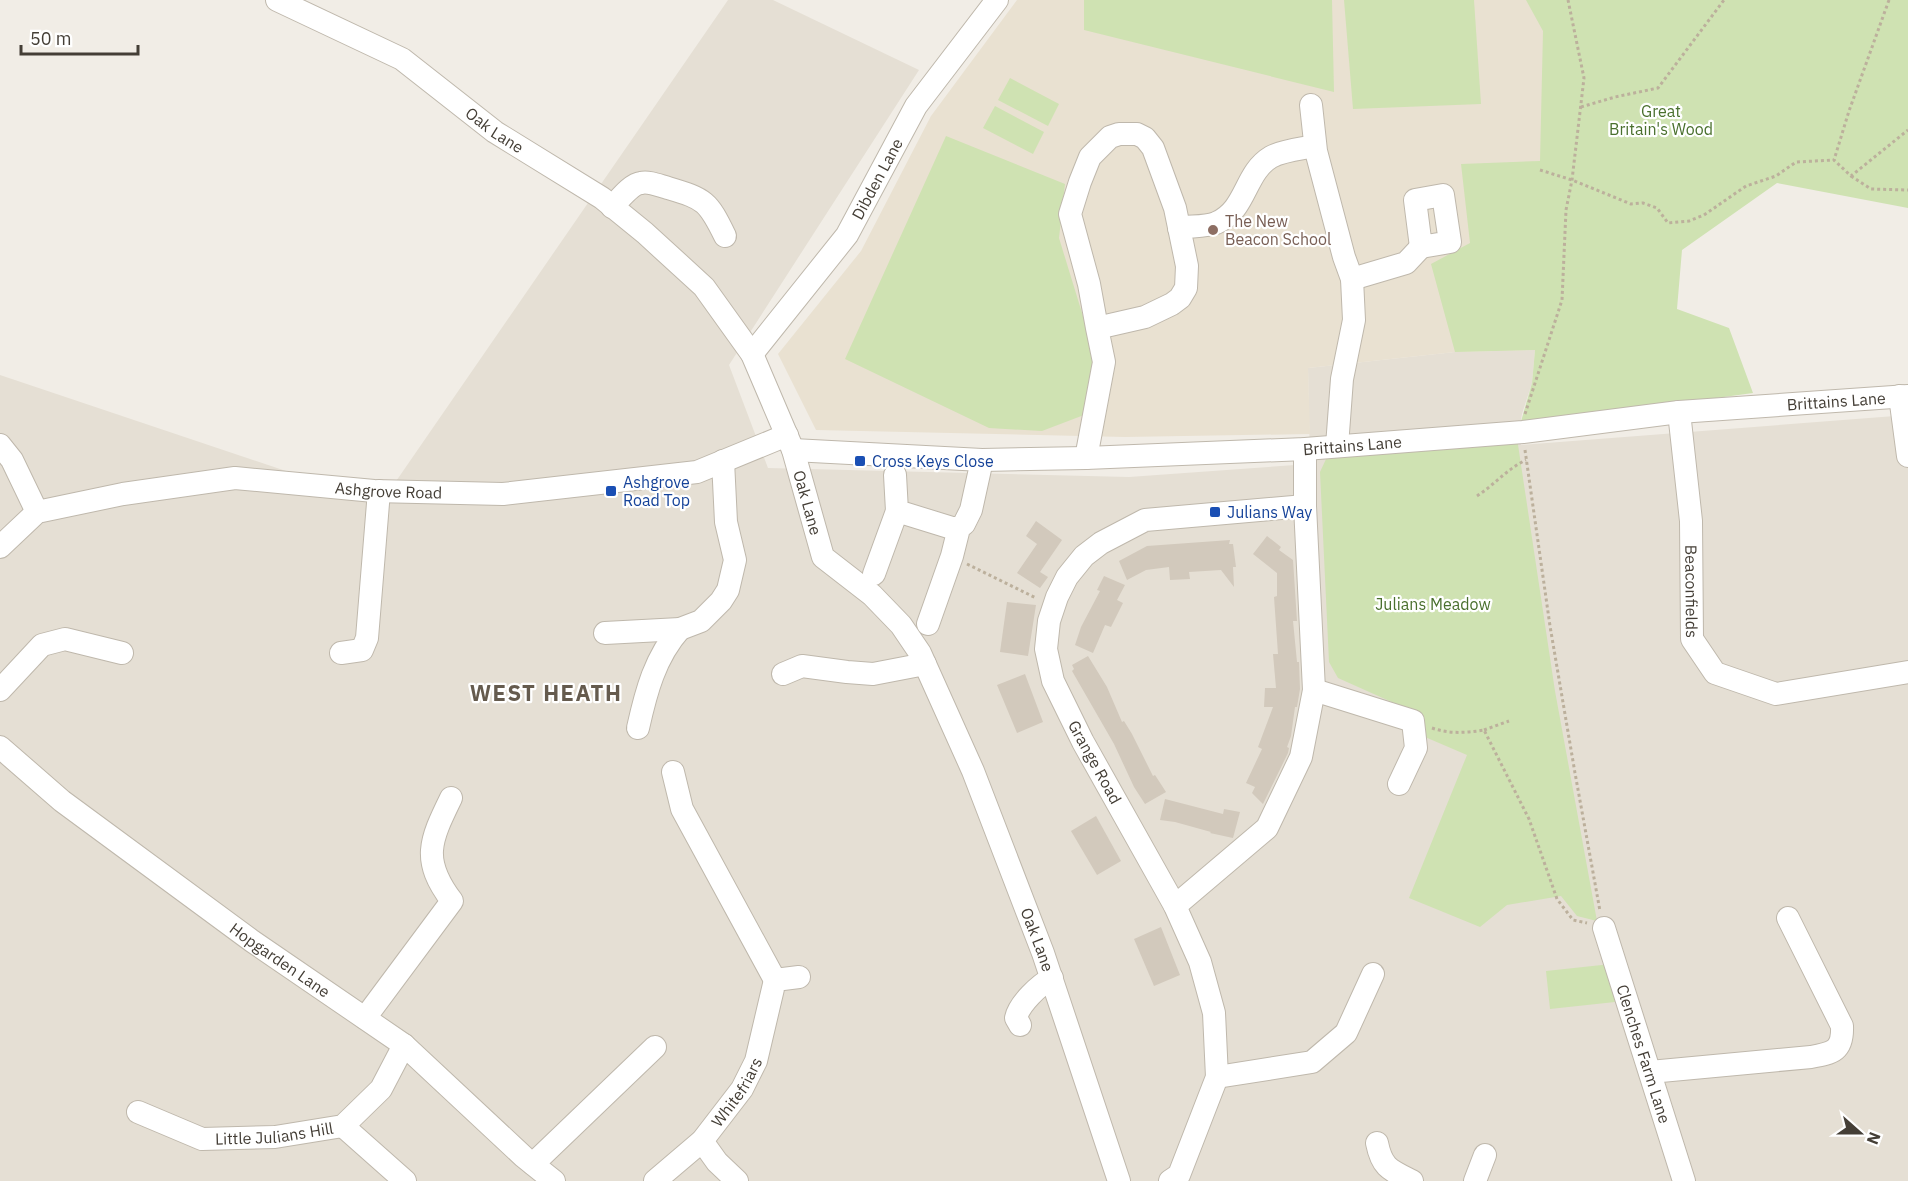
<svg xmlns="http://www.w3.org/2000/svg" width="1908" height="1181" viewBox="0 0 1908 1181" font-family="'IBM Plex Sans',sans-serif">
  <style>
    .residential { fill: #e5dfd4 }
    .education { fill: #e9e1d1 }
    .green { fill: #cfe2b2 }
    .building { fill: #d2c9bc }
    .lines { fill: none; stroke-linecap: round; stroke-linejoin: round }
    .minor-casing { stroke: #bfb8ac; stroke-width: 24 }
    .path { stroke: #bcb09c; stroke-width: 3; stroke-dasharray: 3 3; stroke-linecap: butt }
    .minor { stroke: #fff; stroke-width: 22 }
    .education-dot { fill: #8d6e63; stroke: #fff; stroke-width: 2 }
    .transit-dot { fill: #1a4fb4; stroke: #fff; stroke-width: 2 }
    .labels { text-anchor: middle; stroke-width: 4.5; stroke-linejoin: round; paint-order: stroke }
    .park-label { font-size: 16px; fill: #4a702e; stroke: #fff }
    .street-label { font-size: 16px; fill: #443e36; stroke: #fff }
    .education-label { font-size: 16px; fill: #785e54; stroke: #fff; text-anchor: start }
    .transit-label { font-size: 16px; fill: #164399; stroke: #fff; text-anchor: start }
    .district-label { font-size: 22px; font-weight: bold; letter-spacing: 1.5px; fill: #655b4e; stroke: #fff }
  </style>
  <rect width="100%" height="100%" fill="#f1ede6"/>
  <path class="residential" d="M 728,0 L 773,0 L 919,70 L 729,365 L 768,468 L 1129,477 L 1310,464 L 1308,368 L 1455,352 L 1535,350 L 1532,383 L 1522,414 L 1519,433 L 1521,445 L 1908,415 L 1908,1181 L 0,1181 L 0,375 L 381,503 Z"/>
  <path class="education" d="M 1017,0 L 1559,0 L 1535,350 L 1455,352 L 1308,368 L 1310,434 L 1125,437 L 816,430 L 778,354 L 861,251 L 931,116 Z"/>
  <g class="green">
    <path d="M 1084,0 L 1332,0 L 1334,92 L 1084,30 Z"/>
    <path d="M 1344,0 L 1474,0 L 1481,104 L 1353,109 Z"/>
    <path d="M 1526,0 L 1908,0 L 1908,208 L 1777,183 L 1682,250 L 1677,309 L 1729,328 L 1753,393 L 1520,425 L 1532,383 L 1535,350 L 1455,352 L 1431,264 L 1470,243 L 1461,164 L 1540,161 L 1543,31 Z"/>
    <path d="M 1010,78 L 1059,104 L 1048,126 L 998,100 Z"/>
    <path d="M 995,106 L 1044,132 L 1033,154 L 983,128 Z"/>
    <path d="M 946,136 L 1065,184 L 1059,238 L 1094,352 L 1084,415 L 1042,431 L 989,428 L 845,359 Z"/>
    <path d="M 1517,438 L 1555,691 L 1597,921 L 1577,916 L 1561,896 L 1507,905 L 1480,927 L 1409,898 L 1467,755 L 1425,737 L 1405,708 L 1338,678 L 1329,662 L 1320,472 L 1327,457 Z"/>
    <path d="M 1611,964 L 1615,1002 L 1550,1009 L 1546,971 Z"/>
  </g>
  <g class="building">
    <path d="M 1036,521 L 1062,540 L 1040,572 L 1048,577 L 1040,588 L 1017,573 L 1037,544 L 1026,536 Z"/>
    <path d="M 1267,536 L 1281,547 L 1279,550 L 1293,560 L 1297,621 L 1293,621 L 1297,662 L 1299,662 L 1300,689 L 1297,707 L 1295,707 L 1291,736 L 1287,747 L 1289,748 L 1288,753 L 1263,804 L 1252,793 L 1255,787 L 1246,783 L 1262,749 L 1258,747 L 1273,707 L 1264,707 L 1265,688 L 1276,688 L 1273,654 L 1278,654 L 1274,597 L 1277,596 L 1277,573 L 1253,554 Z"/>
    <path d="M 1230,540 L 1229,544 L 1233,544 L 1236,567 L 1233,567 L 1234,587 L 1221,570 L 1189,572 L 1190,579 L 1170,580 L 1169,567 L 1146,570 L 1127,580 L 1119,561 L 1147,546 Z"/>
    <path d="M 1104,576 L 1125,585 L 1117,600 L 1123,603 L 1111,627 L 1105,625 L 1093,653 L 1075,645 L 1081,627 L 1100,591 L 1097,590 Z"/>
    <path d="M 1007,602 L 1036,605 L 1028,656 L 1000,652 Z"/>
    <path d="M 1088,656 L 1107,687 L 1122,722 L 1124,721 L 1132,734 L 1153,776 L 1155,775 L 1166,792 L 1145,804 L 1134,787 L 1114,744 L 1072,671 L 1074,669 L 1072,665 Z"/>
    <path d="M 1025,674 L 1043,722 L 1017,733 L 997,685 Z"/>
    <path d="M 1165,799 L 1223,814 L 1224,809 L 1240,812 L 1233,838 L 1210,833 L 1211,832 L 1175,822 L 1160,820 Z"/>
    <path d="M 1096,816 L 1121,861 L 1097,875 L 1071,831 Z"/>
    <path d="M 1161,927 L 1180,975 L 1154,986 L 1134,939 Z"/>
  </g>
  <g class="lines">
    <defs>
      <g id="minor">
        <path id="s1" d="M 277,0 L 402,59 L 495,132 L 602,198 L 645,233 L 704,287 L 752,354 L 793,450 L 823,557 L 872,595 L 901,625 L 920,653 L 973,771 L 1043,953 L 1119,1181"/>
        <path d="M 1311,105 L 1316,151 L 1344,257 L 1352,279 L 1354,320 L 1342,379 L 1337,446"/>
        <path d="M 1443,195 L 1450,242 L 1421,247 L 1415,200 Z"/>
        <path d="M 612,207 C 619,200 631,184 641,183 C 649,181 660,186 668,188 C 705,199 708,201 725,236"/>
        <path d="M 1179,228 C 1190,226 1205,227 1216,223 C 1247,210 1244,173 1271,157 C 1284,150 1301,149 1315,146"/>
        <path d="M 1352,279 L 1406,263 L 1421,247"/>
        <path id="s2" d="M 752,354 L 847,235 L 916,106 L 997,0"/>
        <path d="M 1900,396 L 1908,456"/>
        <path id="s3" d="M 1679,412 L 1691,521 L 1692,639 L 1715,673 L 1776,694 L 1908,672"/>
        <path d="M 0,445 L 12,460 L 37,512"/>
        <path id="s4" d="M 793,450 L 982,460 L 1086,458 L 1305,449 L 1523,432 L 1679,412 L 1908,396"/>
        <path d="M 1086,458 L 1104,362 L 1097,328 L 1089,284 L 1070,214 L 1080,182 L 1090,157 L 1110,137 L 1119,134 L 1137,134 L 1145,138 L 1153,148 L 1175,208 L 1187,266 L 1186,288 L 1180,298 L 1172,304 L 1145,317 L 1097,328"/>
        <path d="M 895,475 L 897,511 L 952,528 L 959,528"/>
        <path id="s5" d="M 0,547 L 37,512 L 123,494 L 235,478 L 374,491 L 503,494 L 697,472 L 787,435"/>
        <path d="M 874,574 L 897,511"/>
        <path d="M 928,624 L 952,556 L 959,528 L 964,524 L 971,510 L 982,460"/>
        <path d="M 605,633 L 680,629 L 701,621 L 721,601 L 728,590 L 735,560 L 726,522 L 723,461"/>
        <path d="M 341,653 L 362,650 L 367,638 L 379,491"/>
        <path d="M 783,674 L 802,666 L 847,672 L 873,674 L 925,664"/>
        <path d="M 0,690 L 42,645 L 65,639 L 122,653"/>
        <path d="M 1314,690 L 1413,721 L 1416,748 L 1399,784"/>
        <path d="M 638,728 C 646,692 655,657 680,629"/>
        <path id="s6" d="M 0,747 L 62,801 L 252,941 L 404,1045 L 524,1157 L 554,1181"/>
        <path d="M 673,772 L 682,809 L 775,980"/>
        <path d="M 1175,906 L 1267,828 L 1301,757 L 1314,690 L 1305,506 L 1305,449"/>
        <path id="s7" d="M 1604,928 L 1684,1181"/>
        <path d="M 365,1018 L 452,901 C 421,860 430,841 451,798"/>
        <path d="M 1020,1025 L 1016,1018 C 1019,1004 1039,985 1052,978"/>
        <path d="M 1650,1072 L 1811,1057 C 1833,1053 1843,1051 1842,1026 L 1788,918"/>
        <path d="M 1217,1077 L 1312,1062 L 1346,1033 L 1373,974"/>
        <path id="s8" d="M 138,1112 L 202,1139 L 275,1137 L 343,1126 L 381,1089 L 404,1045"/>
        <path d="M 343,1126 L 405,1181"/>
        <path d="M 702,1141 L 717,1162 L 737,1181"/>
        <path d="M 1377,1143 C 1382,1168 1390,1170 1412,1181"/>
        <path d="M 533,1164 L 655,1047"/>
        <path id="s9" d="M 655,1181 L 702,1141 L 742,1089 L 756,1061 L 775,980 L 799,977"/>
        <path d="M 1170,1181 L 1179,1175 L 1217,1077 L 1214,1013 L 1200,962 L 1175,906 L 1083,742 L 1053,681 L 1046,649 L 1049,621 L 1057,597 L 1067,577 L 1084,556 L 1101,543 L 1145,520 L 1305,506"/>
        <path d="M 1475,1181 L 1485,1155"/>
      </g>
    </defs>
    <use href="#minor" class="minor-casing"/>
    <g class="path">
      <path d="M 1889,0 L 1849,111 L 1834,160 L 1851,176 L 1908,130"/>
      <path d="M 1581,107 L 1615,97 L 1658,88 L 1724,0"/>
      <path d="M 1540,170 L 1572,180 L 1631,204 L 1643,203 L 1657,208 L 1668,223 L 1689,221 L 1704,215 L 1746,186 L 1776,176 L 1796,162 L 1834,160"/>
      <path d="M 1851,176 L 1871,189 L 1908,190"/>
      <path d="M 1525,414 L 1562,300 L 1566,210 L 1572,180 L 1584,78 L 1568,0"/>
      <path d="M 1525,450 L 1550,626 L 1575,773 L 1600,911"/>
      <path d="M 1477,496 C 1494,485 1507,469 1526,460"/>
      <path d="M 967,564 L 1036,598"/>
      <path d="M 1432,728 C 1449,734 1466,733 1484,730 L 1529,819 L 1557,899 L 1573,920 L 1587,923"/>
      <path d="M 1484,730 L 1509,721"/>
    </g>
    <use href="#minor" class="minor"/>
  </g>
  <circle class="education-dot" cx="1213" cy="230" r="6"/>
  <g class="transit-dot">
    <rect x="854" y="455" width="12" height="12" rx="3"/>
    <rect x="605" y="485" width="12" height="12" rx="3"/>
    <rect x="1209" y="506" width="12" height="12" rx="3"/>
  </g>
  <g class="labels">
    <g class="park-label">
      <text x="1661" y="117">Great<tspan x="1661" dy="18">Britain's Wood</tspan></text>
      <text x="1433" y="610">Julians Meadow</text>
    </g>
    <g class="street-label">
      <text dy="6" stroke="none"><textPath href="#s1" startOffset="255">Oak Lane</textPath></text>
      <text dy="6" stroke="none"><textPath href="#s2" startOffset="216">Dibden Lane</textPath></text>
      <text dy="6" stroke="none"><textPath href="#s4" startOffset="1046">Brittains Lane</textPath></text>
      <text dy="6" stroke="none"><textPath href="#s4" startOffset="560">Brittains Lane</textPath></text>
      <text dy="6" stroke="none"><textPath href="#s5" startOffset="406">Ashgrove Road</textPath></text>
      <text dy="6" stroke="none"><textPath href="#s1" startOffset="759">Oak Lane</textPath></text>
      <text dy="6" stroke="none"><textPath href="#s3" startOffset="180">Beaconfields</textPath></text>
      <text transform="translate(1095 762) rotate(61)" y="6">Grange Road</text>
      <text dy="6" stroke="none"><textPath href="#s1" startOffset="1263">Oak Lane</textPath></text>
      <text dy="6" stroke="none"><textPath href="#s6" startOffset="352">Hopgarden Lane</textPath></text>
      <text dy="6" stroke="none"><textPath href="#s7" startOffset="132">Clenches Farm Lane</textPath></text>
      <text dy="6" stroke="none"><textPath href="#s9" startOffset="122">Whitefriars</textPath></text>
      <text dy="6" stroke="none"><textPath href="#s8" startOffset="142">Little Julians Hill</textPath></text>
    </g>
    <g class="education-label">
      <text x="1225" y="227">The New<tspan x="1225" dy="18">Beacon School</tspan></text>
    </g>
    <g class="transit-label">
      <text x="872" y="467">Cross Keys Close</text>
      <text x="623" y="488">Ashgrove<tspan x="623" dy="18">Road Top</tspan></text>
      <text x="1227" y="518">Julians Way</text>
    </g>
    <g class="district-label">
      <text x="546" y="701">WEST HEATH</text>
    </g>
  </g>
  <g transform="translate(1860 1133) rotate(111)" stroke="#ffffff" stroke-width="4.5" paint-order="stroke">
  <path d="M0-4.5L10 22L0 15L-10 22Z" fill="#443e36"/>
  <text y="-9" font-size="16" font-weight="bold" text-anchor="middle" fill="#443e36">N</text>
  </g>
  <path d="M21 45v9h117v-9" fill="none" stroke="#443e36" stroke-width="3"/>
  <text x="30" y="45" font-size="18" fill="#443e36" stroke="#ffffff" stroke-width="4.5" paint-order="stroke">50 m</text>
</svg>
